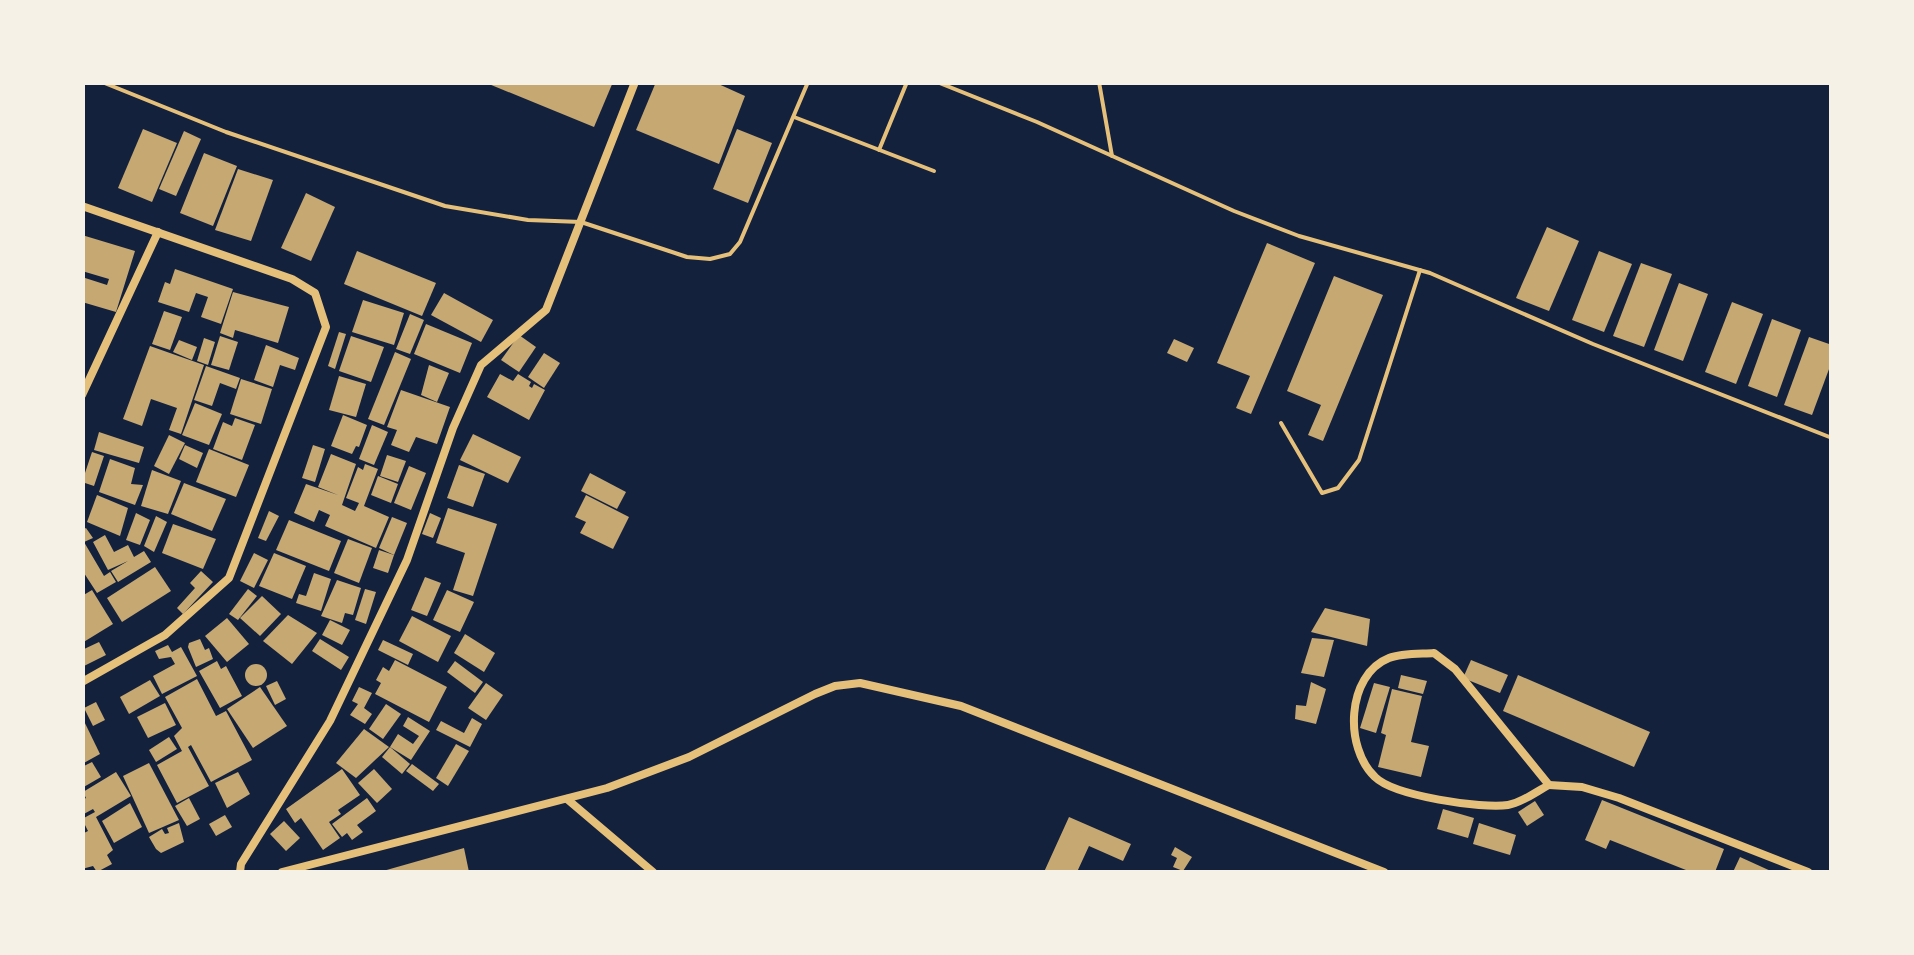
<svg xmlns="http://www.w3.org/2000/svg" width="1914" height="955" viewBox="0 0 1914 955" font-family="'Exo 2',sans-serif">
  <style>
    .building { fill: #c6a872 }
    .lines { fill: none; stroke-linecap: round; stroke-linejoin: round }
    .service { stroke: #e5c07b; stroke-width: 4 }
    .minor { stroke: #e5c07b; stroke-width: 8 }
  </style>
  <rect width="100%" height="100%" fill="#14213d"/>
  <g class="building">
    <path d="M 484,82 L 613,82 L 594,127 Z"/>
    <path d="M 656,82 L 714,82 L 745,96 L 719,164 L 636,130 Z"/>
    <path d="M 143,129 L 177,143 L 152,202 L 118,188 Z"/>
    <path d="M 737,129 L 772,143 L 748,203 L 713,189 Z"/>
    <path d="M 184,131 L 201,139 L 176,196 L 159,189 Z"/>
    <path d="M 204,153 L 237,166 L 213,226 L 180,213 Z"/>
    <path d="M 238,169 L 273,180 L 251,241 L 215,230 Z"/>
    <path d="M 306,193 L 335,207 L 311,261 L 281,248 Z"/>
    <path d="M 1547,227 L 1579,241 L 1549,311 L 1516,298 Z"/>
    <path d="M 82,235 L 135,251 L 116,312 L 82,302 L 82,277 L 107,285 L 109,279 L 82,271 Z"/>
    <path d="M 1267,243 L 1315,263 L 1251,414 L 1236,408 L 1250,376 L 1217,363 Z"/>
    <path d="M 357,251 L 436,283 L 422,316 L 344,284 Z"/>
    <path d="M 1599,251 L 1632,264 L 1604,332 L 1572,320 Z"/>
    <path d="M 1641,263 L 1672,274 L 1644,347 L 1613,336 Z"/>
    <path d="M 175,269 L 233,289 L 221,324 L 201,317 L 208,297 L 196,293 L 189,312 L 158,302 L 165,282 L 170,284 Z"/>
    <path d="M 1334,276 L 1383,295 L 1323,441 L 1308,435 L 1321,405 L 1287,391 Z"/>
    <path d="M 1679,283 L 1708,294 L 1683,361 L 1654,350 Z"/>
    <path d="M 233,292 L 289,307 L 278,343 L 235,330 L 233,338 L 220,333 Z"/>
    <path d="M 444,293 L 493,320 L 481,342 L 431,315 Z"/>
    <path d="M 363,300 L 404,313 L 394,345 L 352,332 Z"/>
    <path d="M 1732,302 L 1763,314 L 1736,384 L 1705,372 Z"/>
    <path d="M 164,311 L 182,317 L 170,350 L 152,344 Z"/>
    <path d="M 410,314 L 424,320 L 410,354 L 396,349 Z"/>
    <path d="M 1772,319 L 1801,330 L 1777,397 L 1748,386 Z"/>
    <path d="M 426,324 L 472,343 L 460,373 L 414,354 Z"/>
    <path d="M 339,332 L 346,334 L 335,369 L 328,366 Z"/>
    <path d="M 519,335 L 536,347 L 519,372 L 501,360 Z"/>
    <path d="M 220,336 L 238,342 L 229,370 L 211,365 Z"/>
    <path d="M 351,336 L 384,347 L 371,382 L 339,371 Z"/>
    <path d="M 1809,337 L 1832,345 L 1832,361 L 1812,415 L 1784,405 Z"/>
    <path d="M 204,338 L 215,342 L 208,365 L 197,361 Z"/>
    <path d="M 1174,339 L 1194,348 L 1187,362 L 1167,353 Z"/>
    <path d="M 179,340 L 197,347 L 192,360 L 173,352 Z"/>
    <path d="M 266,345 L 299,358 L 295,370 L 280,365 L 273,387 L 254,380 Z"/>
    <path d="M 150,346 L 204,365 L 181,434 L 169,430 L 177,408 L 151,399 L 142,426 L 123,419 Z"/>
    <path d="M 395,352 L 411,359 L 384,425 L 368,419 Z"/>
    <path d="M 544,353 L 560,363 L 544,388 L 528,377 Z"/>
    <path d="M 429,365 L 449,373 L 437,402 L 421,395 Z"/>
    <path d="M 206,366 L 240,378 L 236,389 L 220,383 L 212,406 L 194,400 Z"/>
    <path d="M 500,374 L 513,381 L 518,374 L 531,382 L 529,386 L 532,388 L 534,384 L 545,390 L 529,420 L 487,397 Z"/>
    <path d="M 339,376 L 366,384 L 356,417 L 329,410 Z"/>
    <path d="M 241,379 L 272,389 L 261,424 L 230,414 Z"/>
    <path d="M 401,390 L 450,407 L 437,444 L 416,437 L 409,452 L 391,445 L 397,430 L 387,427 Z"/>
    <path d="M 195,403 L 222,414 L 209,445 L 182,435 Z"/>
    <path d="M 343,415 L 367,425 L 359,447 L 356,446 L 352,454 L 331,446 Z"/>
    <path d="M 235,418 L 255,425 L 242,460 L 213,449 L 223,422 L 232,426 Z"/>
    <path d="M 372,425 L 388,432 L 374,465 L 359,459 Z"/>
    <path d="M 99,432 L 144,447 L 139,463 L 94,450 Z"/>
    <path d="M 473,434 L 521,457 L 508,483 L 460,460 Z"/>
    <path d="M 169,435 L 185,443 L 169,474 L 154,466 Z"/>
    <path d="M 185,445 L 203,453 L 197,468 L 179,459 Z"/>
    <path d="M 313,445 L 325,449 L 315,482 L 302,478 Z"/>
    <path d="M 209,449 L 249,465 L 236,497 L 196,482 Z"/>
    <path d="M 92,452 L 104,456 L 94,486 L 82,482 Z"/>
    <path d="M 331,454 L 356,464 L 342,505 L 355,511 L 359,503 L 346,498 L 358,467 L 363,470 L 365,464 L 378,469 L 364,506 L 389,517 L 376,548 L 325,526 L 330,515 L 319,510 L 314,522 L 294,513 L 306,484 L 338,495 L 318,487 Z"/>
    <path d="M 387,455 L 406,461 L 398,482 L 380,476 Z"/>
    <path d="M 110,459 L 135,468 L 131,484 L 143,485 L 135,505 L 99,492 Z"/>
    <path d="M 459,465 L 485,474 L 473,507 L 447,498 Z"/>
    <path d="M 409,466 L 426,473 L 411,510 L 394,503 Z"/>
    <path d="M 152,470 L 181,481 L 168,514 L 141,506 Z"/>
    <path d="M 590,473 L 626,492 L 617,509 L 581,491 Z"/>
    <path d="M 378,476 L 398,484 L 391,503 L 371,495 Z"/>
    <path d="M 184,483 L 226,499 L 212,531 L 171,514 Z"/>
    <path d="M 97,495 L 128,508 L 120,536 L 87,522 Z"/>
    <path d="M 586,495 L 629,517 L 613,549 L 580,533 L 586,522 L 575,517 Z"/>
    <path d="M 448,508 L 497,524 L 473,596 L 453,590 L 465,553 L 436,543 Z"/>
    <path d="M 269,511 L 279,516 L 266,541 L 258,538 Z"/>
    <path d="M 136,513 L 150,520 L 140,545 L 126,540 Z"/>
    <path d="M 430,513 L 441,518 L 433,538 L 422,534 Z"/>
    <path d="M 156,516 L 167,522 L 154,552 L 144,546 Z"/>
    <path d="M 392,517 L 407,523 L 394,555 L 379,548 Z"/>
    <path d="M 289,520 L 341,541 L 329,571 L 276,550 Z"/>
    <path d="M 173,524 L 216,539 L 203,569 L 162,553 Z"/>
    <path d="M 86,528 L 93,538 L 84,542 L 104,576 L 110,572 L 116,582 L 97,593 L 82,570 L 82,530 Z"/>
    <path d="M 105,535 L 114,552 L 128,545 L 134,557 L 144,551 L 151,562 L 118,582 L 111,571 L 128,561 L 108,570 L 93,542 Z"/>
    <path d="M 348,539 L 372,548 L 359,583 L 334,573 Z"/>
    <path d="M 379,550 L 394,555 L 388,573 L 373,568 Z"/>
    <path d="M 254,553 L 268,560 L 254,588 L 240,581 Z"/>
    <path d="M 274,553 L 306,566 L 292,599 L 259,586 Z"/>
    <path d="M 155,567 L 171,591 L 122,622 L 107,598 Z"/>
    <path d="M 201,571 L 213,582 L 183,614 L 177,608 L 195,588 L 190,583 Z"/>
    <path d="M 314,573 L 331,579 L 321,611 L 296,603 L 299,594 L 306,596 Z"/>
    <path d="M 425,577 L 441,583 L 427,616 L 411,610 Z"/>
    <path d="M 337,580 L 361,588 L 353,615 L 345,613 L 342,623 L 321,616 Z"/>
    <path d="M 248,589 L 257,596 L 238,620 L 229,614 Z"/>
    <path d="M 365,589 L 376,592 L 366,624 L 355,620 Z"/>
    <path d="M 92,590 L 113,624 L 82,643 L 82,596 Z"/>
    <path d="M 447,590 L 474,602 L 460,632 L 433,620 Z"/>
    <path d="M 262,596 L 281,614 L 260,636 L 240,618 Z"/>
    <path d="M 1325,608 L 1370,619 L 1367,646 L 1311,632 Z"/>
    <path d="M 288,615 L 317,633 L 292,664 L 263,641 Z"/>
    <path d="M 412,616 L 451,636 L 438,662 L 399,641 Z"/>
    <path d="M 227,618 L 249,644 L 227,662 L 205,636 Z"/>
    <path d="M 330,620 L 350,630 L 342,645 L 322,635 Z"/>
    <path d="M 465,634 L 495,653 L 484,672 L 454,653 Z"/>
    <path d="M 1312,638 L 1334,640 L 1324,677 L 1301,673 Z"/>
    <path d="M 200,639 L 205,650 L 209,648 L 213,659 L 196,667 L 188,647 L 189,643 Z"/>
    <path d="M 320,639 L 349,657 L 341,670 L 312,651 Z"/>
    <path d="M 383,640 L 413,654 L 408,665 L 378,650 Z"/>
    <path d="M 99,642 L 106,655 L 82,667 L 82,650 Z"/>
    <path d="M 168,645 L 172,652 L 181,647 L 197,676 L 162,694 L 153,676 L 175,664 L 171,657 L 159,659 L 155,651 Z"/>
    <path d="M 395,660 L 447,687 L 429,722 L 375,694 L 381,683 L 376,680 L 383,667 L 389,671 Z"/>
    <path d="M 1471,660 L 1508,675 L 1500,693 L 1463,678 Z"/>
    <path d="M 217,661 L 221,669 L 226,666 L 242,696 L 220,708 L 199,671 Z"/>
    <path d="M 455,661 L 483,682 L 475,693 L 447,672 Z"/>
    <circle cx="256" cy="675" r="11"/>
    <path d="M 1401,675 L 1427,681 L 1423,694 L 1398,688 Z"/>
    <path d="M 1518,675 L 1650,732 L 1634,767 L 1503,711 Z"/>
    <path d="M 197,679 L 216,716 L 226,711 L 252,760 L 211,782 L 191,745 L 188,747 L 209,786 L 177,803 L 157,765 L 182,751 L 174,736 L 182,728 L 165,697 Z"/>
    <path d="M 150,680 L 160,696 L 129,714 L 120,697 Z"/>
    <path d="M 277,681 L 286,699 L 275,705 L 266,686 Z"/>
    <path d="M 1311,682 L 1326,689 L 1316,724 L 1295,719 L 1296,705 L 1306,706 Z"/>
    <path d="M 486,683 L 503,695 L 486,720 L 468,708 Z"/>
    <path d="M 1374,683 L 1390,687 L 1376,733 L 1360,728 Z"/>
    <path d="M 260,687 L 287,726 L 253,748 L 227,709 Z"/>
    <path d="M 359,687 L 372,693 L 364,708 L 372,714 L 365,724 L 350,715 L 358,704 L 352,701 Z"/>
    <path d="M 1392,689 L 1422,696 L 1411,742 L 1429,746 L 1421,777 L 1378,767 L 1386,735 L 1381,733 Z"/>
    <path d="M 96,702 L 105,720 L 93,726 L 84,708 Z"/>
    <path d="M 165,703 L 176,725 L 148,738 L 137,717 Z"/>
    <path d="M 386,704 L 401,714 L 383,739 L 369,729 Z"/>
    <path d="M 82,717 L 100,754 L 82,764 Z"/>
    <path d="M 408,717 L 430,731 L 411,760 L 390,747 L 398,734 L 413,744 L 419,736 L 403,726 Z"/>
    <path d="M 472,718 L 482,724 L 470,747 L 436,730 L 441,721 L 464,733 Z"/>
    <path d="M 364,729 L 389,747 L 356,778 L 336,763 Z"/>
    <path d="M 169,737 L 177,749 L 156,762 L 149,750 Z"/>
    <path d="M 456,744 L 469,751 L 448,786 L 436,778 Z"/>
    <path d="M 390,747 L 410,764 L 402,774 L 382,757 Z"/>
    <path d="M 92,762 L 101,777 L 82,788 L 82,767 Z"/>
    <path d="M 149,763 L 179,820 L 149,833 L 123,776 Z"/>
    <path d="M 412,764 L 439,784 L 433,791 L 406,771 Z"/>
    <path d="M 342,769 L 360,795 L 338,810 L 341,814 L 329,822 L 340,838 L 323,850 L 301,818 L 295,823 L 286,809 Z"/>
    <path d="M 374,769 L 392,789 L 377,803 L 358,783 Z"/>
    <path d="M 116,772 L 131,796 L 96,817 L 113,850 L 107,855 L 112,864 L 97,872 L 93,866 L 82,869 L 82,834 L 88,831 L 82,819 L 95,812 L 93,809 L 82,815 L 82,800 L 86,798 L 83,792 Z"/>
    <path d="M 238,772 L 250,794 L 227,808 L 215,783 Z"/>
    <path d="M 189,798 L 200,819 L 187,826 L 175,806 Z"/>
    <path d="M 367,798 L 376,811 L 357,825 L 363,832 L 352,840 L 347,833 L 342,837 L 332,824 Z"/>
    <path d="M 1602,800 L 1724,849 L 1715,872 L 1691,872 L 1610,840 L 1606,849 L 1585,840 Z"/>
    <path d="M 1535,801 L 1544,815 L 1527,826 L 1518,812 Z"/>
    <path d="M 130,803 L 142,827 L 114,843 L 102,821 Z"/>
    <path d="M 1443,809 L 1474,818 L 1468,838 L 1437,829 Z"/>
    <path d="M 225,815 L 232,827 L 216,836 L 209,824 Z"/>
    <path d="M 1069,817 L 1131,844 L 1123,861 L 1089,846 L 1077,872 L 1044,872 Z"/>
    <path d="M 284,821 L 300,838 L 286,851 L 270,834 Z"/>
    <path d="M 179,823 L 184,842 L 161,853 L 156,849 L 149,837 L 162,829 L 165,834 L 169,833 L 167,828 Z"/>
    <path d="M 1479,823 L 1516,835 L 1510,855 L 1473,844 Z"/>
    <path d="M 1175,847 L 1192,857 L 1183,871 L 1173,867 L 1177,858 L 1171,855 Z"/>
    <path d="M 464,848 L 469,872 L 384,872 L 383,871 Z"/>
    <path d="M 1740,857 L 1773,872 L 1733,872 Z"/>
  </g>
  <g class="lines">
    <g class="service">
      <path d="M 102,82 L 226,132 L 445,206 L 528,220 L 581,222 L 687,257 L 710,259 L 730,254 L 740,242 L 808,82"/>
      <path d="M 937,82 L 1037,122 L 1234,211 L 1299,236 L 1430,273 L 1593,344 L 1832,438"/>
      <path d="M 1099,82 L 1112,156"/>
      <path d="M 794,117 L 934,171"/>
      <path d="M 879,150 L 907,82"/>
      <path d="M 1281,423 L 1322,493 L 1338,488 L 1359,460 L 1420,270"/>
    </g>
    <g class="minor">
      <path d="M 82,206 L 292,279 L 315,293 L 326,327 L 229,578 L 165,635 L 82,682"/>
      <path d="M 82,395 L 158,232"/>
      <path d="M 1434,653 L 1455,669 L 1549,785 C 1537,791 1522,803 1508,805 C 1482,809 1394,796 1375,777 C 1344,748 1346,675 1389,658 C 1402,653 1421,654 1434,653 Z"/>
      <path d="M 1549,785 L 1582,787 L 1619,798 L 1808,872"/>
      <path d="M 567,799 L 653,872"/>
      <path d="M 240,872 L 241,864 L 330,721 L 407,560 L 453,428 L 481,365 L 546,310 L 635,82"/>
      <path d="M 282,872 L 607,788 L 689,757 L 815,694 L 835,686 L 860,683 L 961,706 L 1384,872"/>
    </g>
  </g>
  <rect width="1914" height="955" fill="none" stroke="#f6f1e7" stroke-width="170"/>
</svg>
